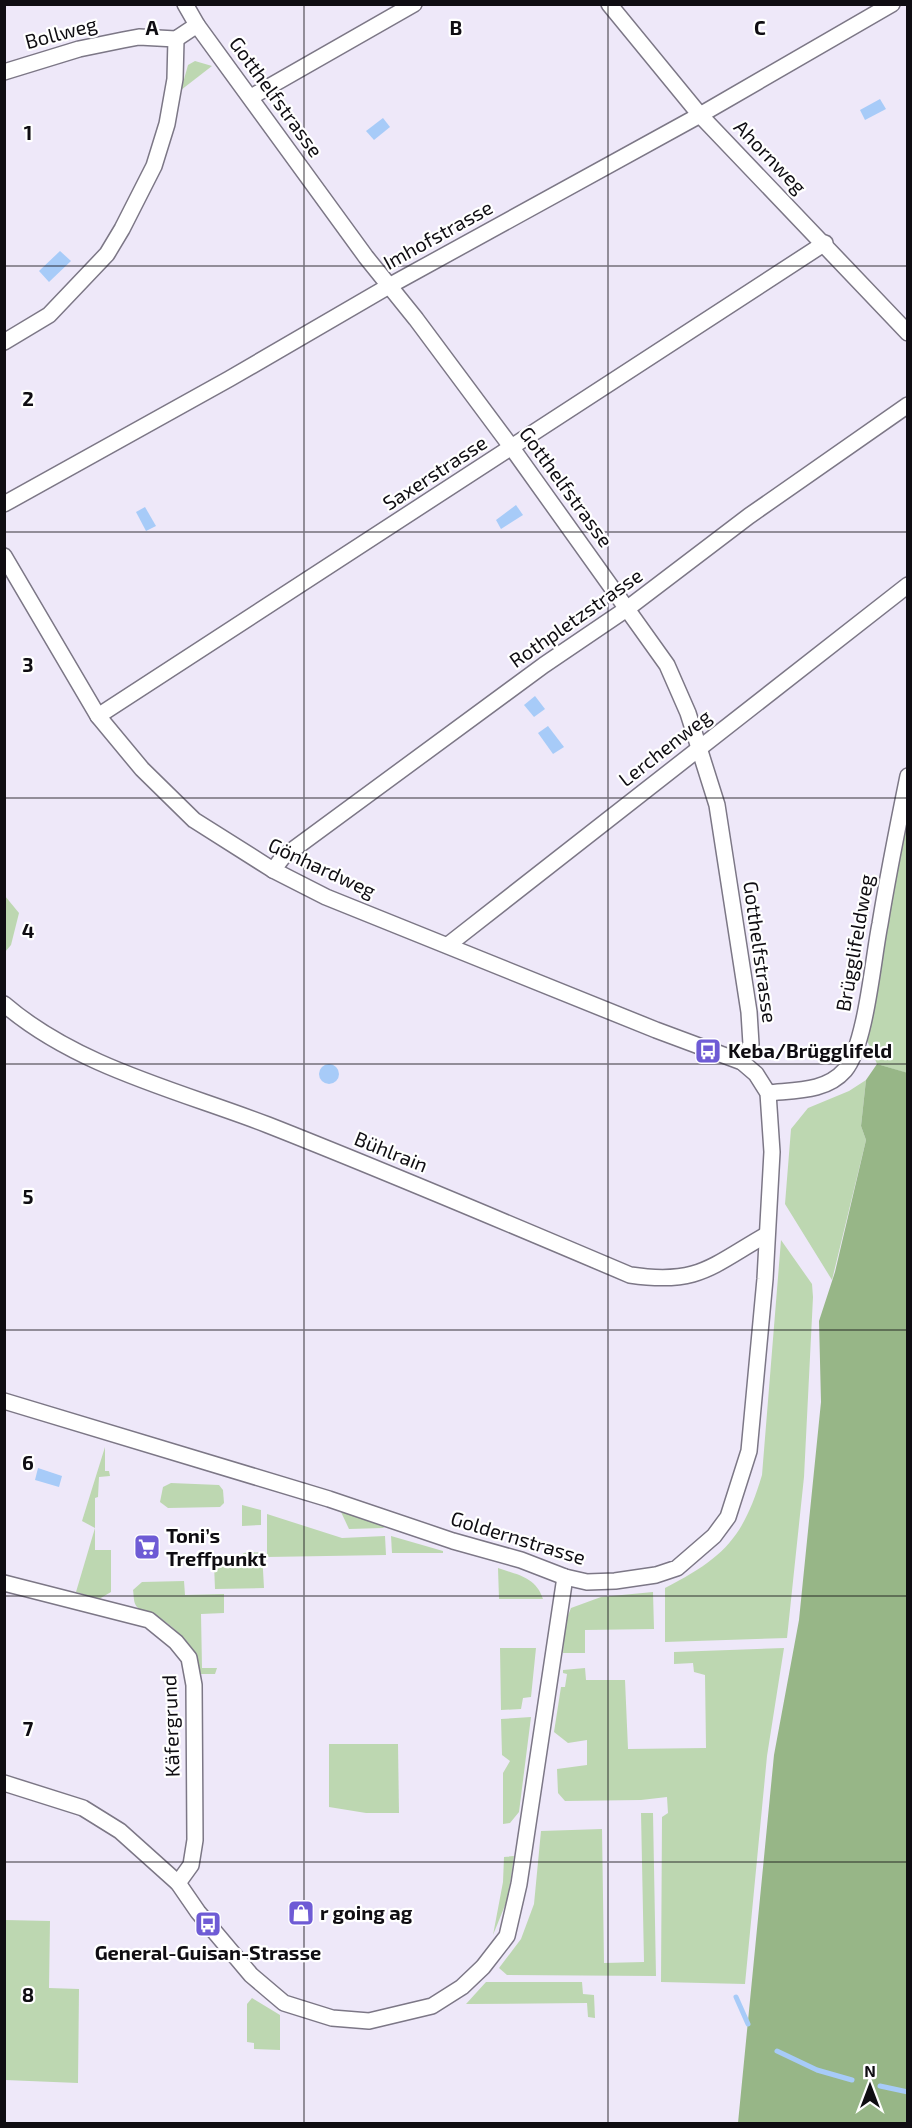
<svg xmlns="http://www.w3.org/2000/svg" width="912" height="2128" viewBox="0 0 912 2128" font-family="'Exo 2',sans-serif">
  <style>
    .green { fill: #bdd7b1 }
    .forest { fill: #97b687 }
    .water { fill: #a7cbf8 }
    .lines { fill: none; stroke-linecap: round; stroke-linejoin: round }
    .stream { stroke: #a7cbf8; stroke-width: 5 }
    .street-casing { stroke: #7c7786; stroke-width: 18 }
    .street { stroke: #fff; stroke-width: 15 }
    .grid { fill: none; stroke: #0f0d12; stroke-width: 1.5; stroke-opacity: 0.55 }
    .labels { text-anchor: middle; stroke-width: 4.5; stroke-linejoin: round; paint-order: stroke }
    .street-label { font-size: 20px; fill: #0f0d12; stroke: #fff }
    .poi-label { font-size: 20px; font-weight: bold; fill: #0f0d12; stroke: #fff; text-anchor: start }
    .grid-label { font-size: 20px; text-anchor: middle; font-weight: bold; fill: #0f0d12; stroke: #fff; stroke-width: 4.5; stroke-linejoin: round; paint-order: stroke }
  </style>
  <rect width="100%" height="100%" fill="#eee8f9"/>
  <g class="green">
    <path d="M 195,61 L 212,66 L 181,90 L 188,65 Z"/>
    <path d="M 907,776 L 907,1073 L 877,1064 L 861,1026 Z"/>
    <path d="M 5,896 L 19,913 L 11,945 L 5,952 Z"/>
    <path d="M 866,1080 L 861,1126 L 866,1140 L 832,1280 L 785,1204 L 791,1129 L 808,1108 L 849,1091 Z"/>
    <path d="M 781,1240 L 812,1284 L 813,1297 L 804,1477 L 787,1638 L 665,1642 L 665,1588 C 723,1558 743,1539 762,1475 Z"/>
    <path d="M 105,1447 L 105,1471 L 109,1471 L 110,1476 L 99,1477 L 98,1497 L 95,1498 L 95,1550 L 111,1550 L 111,1592 L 99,1599 L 76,1592 L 95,1528 L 82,1521 Z"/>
    <path d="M 171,1483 L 219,1485 L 223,1490 L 224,1503 L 220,1507 L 168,1508 L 160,1502 L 163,1487 Z"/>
    <path d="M 242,1505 L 261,1510 L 261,1525 L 242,1526 Z"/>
    <path d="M 341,1512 L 387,1526 L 383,1528 L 349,1529 Z"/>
    <path d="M 267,1514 L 342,1538 L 385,1536 L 386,1555 L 267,1557 Z"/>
    <path d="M 391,1536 L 443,1551 L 443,1553 L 392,1553 Z"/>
    <path d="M 262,1552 L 264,1588 L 215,1589 L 214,1564 L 243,1563 L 243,1553 Z"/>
    <path d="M 498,1568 C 518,1575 536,1577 543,1599 L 499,1599 Z"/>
    <path d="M 184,1581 L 185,1595 L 224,1594 L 224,1613 L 201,1614 L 202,1668 L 217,1668 L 215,1674 L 201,1674 C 193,1647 180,1630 155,1615 C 151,1612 142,1612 138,1608 C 133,1604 134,1596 133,1590 L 142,1582 Z"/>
    <path d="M 653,1592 L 654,1629 L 585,1630 L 585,1653 L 563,1653 L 565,1623 L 571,1608 L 601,1597 Z"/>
    <path d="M 500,1648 L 536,1648 L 531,1697 L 523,1698 L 521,1709 L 501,1710 Z"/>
    <path d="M 784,1648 L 767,1756 L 745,1984 L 661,1982 L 662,1817 L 668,1813 L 667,1797 L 641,1800 L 565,1801 L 558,1793 L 557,1769 L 587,1765 L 587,1740 L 568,1743 L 554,1732 L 561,1687 L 565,1687 L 567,1674 L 563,1673 L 563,1670 L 585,1668 L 586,1680 L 625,1680 L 628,1749 L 706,1748 L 705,1675 L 694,1672 L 693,1663 L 674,1664 L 674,1652 Z"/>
    <path d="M 531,1717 L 519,1812 L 510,1823 L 503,1824 L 503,1773 L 510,1761 L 502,1755 L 501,1719 Z"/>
    <path d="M 329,1744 L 398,1744 L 399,1813 L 366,1813 L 329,1807 Z"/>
    <path d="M 641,1813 L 653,1813 L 656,1976 L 507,1975 L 499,1968 L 521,1939 L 534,1904 L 541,1831 L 602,1829 L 604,1963 L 644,1962 Z"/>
    <path d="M 514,1856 L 508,1898 L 493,1935 L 503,1882 L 504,1857 Z"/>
    <path d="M 5,1920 L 50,1921 L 49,1988 L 79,1989 L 78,2083 L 5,2080 Z"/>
    <path d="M 486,1982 L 582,1982 L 583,1994 L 594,1995 L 595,2018 L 588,2017 L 587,2003 L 466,2004 Z"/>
    <path d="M 252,1998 L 280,2015 L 280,2050 L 254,2049 L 254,2043 L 247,2042 L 247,2004 Z"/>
  </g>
  <path class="forest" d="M 877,1064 L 908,1073 L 907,2123 L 738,2123 L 774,1755 L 799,1620 L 821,1402 L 819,1321 L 835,1272 L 866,1140 L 861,1126 L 866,1080 Z"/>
  <g class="water">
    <path d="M 880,99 L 886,109 L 865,120 L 860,110 Z"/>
    <path d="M 383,118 L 390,127 L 374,140 L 366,131 Z"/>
    <path d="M 60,251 L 71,261 L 49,282 L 39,271 Z"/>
    <path d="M 516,505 L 523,515 L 501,529 L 496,520 Z"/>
    <path d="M 145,507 L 156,526 L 146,531 L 136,512 Z"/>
    <path d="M 535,696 L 545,709 L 534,717 L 524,705 Z"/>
    <path d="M 548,726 L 564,747 L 553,754 L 538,733 Z"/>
    <circle cx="329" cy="1074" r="10"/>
    <path d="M 38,1468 L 62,1476 L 59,1487 L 35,1480 Z"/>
  </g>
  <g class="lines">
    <g class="stream">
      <path d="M 736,1997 L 748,2024"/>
      <path d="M 777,2051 L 817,2070 L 852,2080"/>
      <path d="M 880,2086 L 908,2092"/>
    </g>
    <defs>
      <g id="street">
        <path d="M 185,4 L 197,25 L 366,257 L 416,319 L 512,448 L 667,665 L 688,713 L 717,805 L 749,1012 L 751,1044 L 742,1062"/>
        <path d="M 609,4 L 700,115 L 908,333"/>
        <path d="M 4,72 L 79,49 L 123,40 L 139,37 L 176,39 L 197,25"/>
        <path d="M 251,97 L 414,4"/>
        <path d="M 4,342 L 49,315 L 107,254 L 122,229 L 154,166 L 167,124 L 175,79 L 176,39"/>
        <path d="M 4,504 L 229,379 L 389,286 L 700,115 L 892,4"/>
        <path d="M 4,556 L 98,716 L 142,769 L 194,820 L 273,870 L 326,897 L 656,1030 L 742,1062 L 756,1074 L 768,1093 L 772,1152 L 765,1279 L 749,1451 L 728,1517 L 714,1536 L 677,1568 L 656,1575 L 615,1581 L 587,1582 L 565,1577 L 521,1560 L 453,1541 L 329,1499 L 4,1401"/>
        <path d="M 98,716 L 825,243"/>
        <path d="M 273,870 L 283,857 L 544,665 L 628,608 L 749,516 L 908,405"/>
        <path d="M 448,945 L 908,585"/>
        <path d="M 4,1004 C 77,1067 180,1091 268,1125 C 390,1173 510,1224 630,1275 C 698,1285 710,1267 766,1235"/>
        <path d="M 768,1093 C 795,1090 826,1092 845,1070 C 866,1045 873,958 880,924 C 888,875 898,825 908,776"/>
        <path d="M 4,1583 L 149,1620 L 176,1642 L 189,1658 L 194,1685 L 195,1840 L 191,1865 L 178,1883"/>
        <path d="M 4,1783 L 83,1808 L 120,1831 L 178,1883 L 198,1912 L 251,1975 L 284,2003 L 332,2018 L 369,2021 L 432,2006 L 462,1987 L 483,1967 L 507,1936 L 519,1884 L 565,1577"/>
      </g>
    </defs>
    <use href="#street" class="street-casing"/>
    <use href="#street" class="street"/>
  </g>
  <path class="grid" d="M 304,4 L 304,2124M 608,4 L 608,2124M 4,266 L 908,266M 4,532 L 908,532M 4,798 L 908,798M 4,1064 L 908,1064M 4,1330 L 908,1330M 4,1596 L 908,1596M 4,1862 L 908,1862"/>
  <defs>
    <symbol id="bus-square" viewBox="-11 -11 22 22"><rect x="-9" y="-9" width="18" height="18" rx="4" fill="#6e5bd5" stroke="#fff"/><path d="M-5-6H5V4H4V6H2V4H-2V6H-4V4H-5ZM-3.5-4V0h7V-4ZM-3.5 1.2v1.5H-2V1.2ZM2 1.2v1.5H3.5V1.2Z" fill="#fff"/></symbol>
    <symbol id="supermarket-square" viewBox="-11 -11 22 22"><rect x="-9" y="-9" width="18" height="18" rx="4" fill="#6e5bd5" stroke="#fff"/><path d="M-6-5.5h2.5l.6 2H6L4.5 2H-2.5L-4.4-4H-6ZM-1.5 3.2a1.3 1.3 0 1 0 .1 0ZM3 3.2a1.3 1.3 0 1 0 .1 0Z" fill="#fff"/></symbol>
    <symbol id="shop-square" viewBox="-11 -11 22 22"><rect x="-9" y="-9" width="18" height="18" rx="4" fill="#6e5bd5" stroke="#fff"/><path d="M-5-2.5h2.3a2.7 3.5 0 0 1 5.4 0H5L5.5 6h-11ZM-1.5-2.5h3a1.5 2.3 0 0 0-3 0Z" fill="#fff"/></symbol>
  </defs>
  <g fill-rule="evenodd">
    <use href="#bus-square" x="693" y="1036" width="30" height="30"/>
    <use href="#supermarket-square" x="132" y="1532" width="30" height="30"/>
    <use href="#shop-square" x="286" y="1898" width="30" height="30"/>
    <use href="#bus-square" x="193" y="1909" width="30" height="30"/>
  </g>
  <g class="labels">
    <g class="street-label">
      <text transform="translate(61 33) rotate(-15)" y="7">Bollweg</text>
      <text transform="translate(276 97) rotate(54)" y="7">Gotthelfstrasse</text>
      <text transform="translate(770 157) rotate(46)" y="7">Ahornweg</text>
      <text transform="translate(438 235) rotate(-29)" y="7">Imhofstrasse</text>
      <text transform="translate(435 473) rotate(-33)" y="7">Saxerstrasse</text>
      <text transform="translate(566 487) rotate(54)" y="7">Gotthelfstrasse</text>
      <text transform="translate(576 618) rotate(-35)" y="7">Rothpletzstrasse</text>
      <text transform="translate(665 748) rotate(-38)" y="7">Lerchenweg</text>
      <text transform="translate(322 868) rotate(25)" y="7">Gönhardweg</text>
      <text transform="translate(855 943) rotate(-80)" y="7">Brügglifeldweg</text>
      <text transform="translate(760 952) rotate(82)" y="7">Gotthelfstrasse</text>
      <text transform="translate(391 1152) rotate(22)" y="7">Bühlrain</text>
      <text transform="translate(518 1538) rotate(17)" y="7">Goldernstrasse</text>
      <text transform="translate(171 1726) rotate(-92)" y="7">Käfergrund</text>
    </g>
    <g class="poi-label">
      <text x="728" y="1058">Keba/Brügglifeld</text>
      <text x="166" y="1543">Toni’s<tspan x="166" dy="23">Treffpunkt</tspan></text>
      <text x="320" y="1920">r going ag</text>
      <text x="208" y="1960" text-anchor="middle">General-Guisan-Strasse</text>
    </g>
  </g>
  <g class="grid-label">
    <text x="152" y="35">A</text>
    <text x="456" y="35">B</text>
    <text x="760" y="35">C</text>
    <text x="28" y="140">1</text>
    <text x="28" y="406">2</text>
    <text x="28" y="672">3</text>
    <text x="28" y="938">4</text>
    <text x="28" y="1204">5</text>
    <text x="28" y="1470">6</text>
    <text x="28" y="1736">7</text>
    <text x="28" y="2002">8</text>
  </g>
  <rect width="912" height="2128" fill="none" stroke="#0f0d12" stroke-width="12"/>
  <g transform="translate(870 2086)" stroke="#ffffff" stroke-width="4.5" paint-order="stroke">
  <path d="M0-4.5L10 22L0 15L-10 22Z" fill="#0f0d12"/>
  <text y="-9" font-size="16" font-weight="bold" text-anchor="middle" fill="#0f0d12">N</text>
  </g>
</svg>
